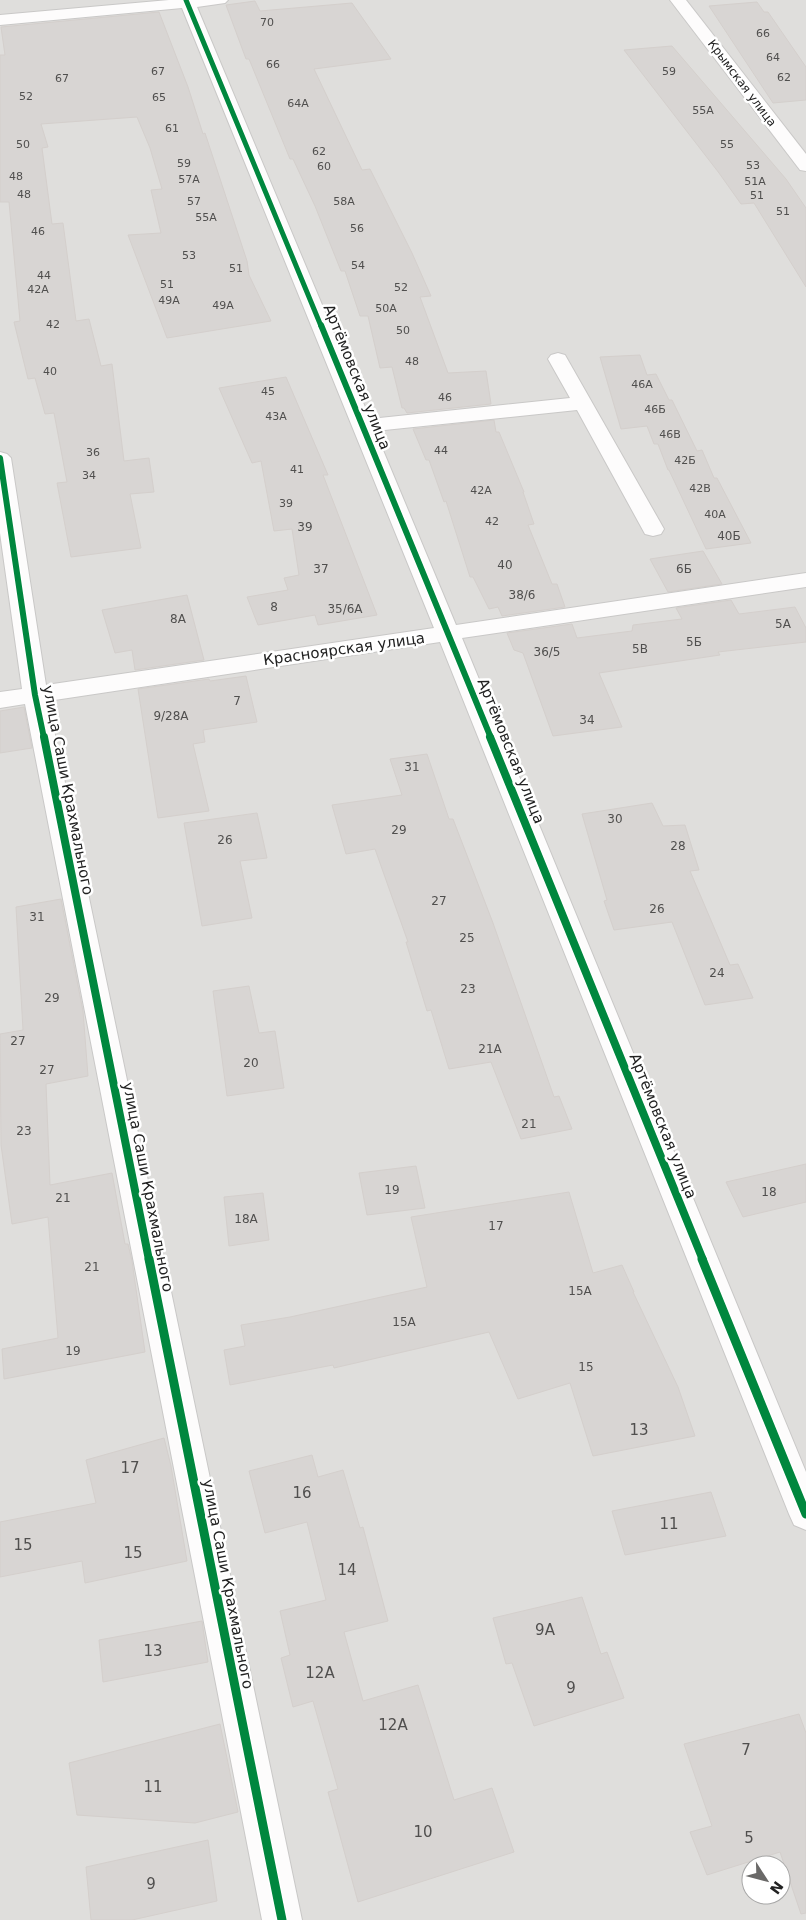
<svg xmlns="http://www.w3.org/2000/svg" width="806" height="1920" viewBox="0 0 806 1920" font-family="'DejaVu Sans',sans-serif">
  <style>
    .residential { fill: #dfdedc; fill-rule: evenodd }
    .building { fill: #d8d5d3; stroke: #d4cfcc }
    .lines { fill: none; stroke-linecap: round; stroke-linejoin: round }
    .street-casing { stroke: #c9c8c7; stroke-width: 2 }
    .street { fill: #fdfcfc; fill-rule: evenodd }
    .cycleway-far3-casing { stroke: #fff; stroke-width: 7 }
    .cycleway-far2-casing { stroke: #fff; stroke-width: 9 }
    .cycleway-far1-casing { stroke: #fff; stroke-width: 11 }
    .cycleway-casing { stroke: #fff; stroke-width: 12 }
    .cycleway-far3 { stroke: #00873e; stroke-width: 5 }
    .cycleway-far2 { stroke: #00873e; stroke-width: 6 }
    .cycleway-far1 { stroke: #00873e; stroke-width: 8 }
    .cycleway { stroke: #00873e; stroke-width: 9 }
    .labels { text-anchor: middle; stroke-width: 5; stroke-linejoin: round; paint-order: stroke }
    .far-number-label { font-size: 11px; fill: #504f4e }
    .far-street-label { font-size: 12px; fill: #222; stroke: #fff }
    .number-label { font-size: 12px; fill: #504f4e }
    .street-label { font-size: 15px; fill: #222; stroke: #fff }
    .near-number-label { font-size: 15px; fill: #504f4e }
  </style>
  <rect width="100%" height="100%" fill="#f0eeeb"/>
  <path class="residential" d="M 0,0 L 806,0 L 806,1920 L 0,1920 ZM 751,1865 L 781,1865 L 781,1895 L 751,1895 Z"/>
  <g class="building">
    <path d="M 255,1 L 260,11 L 352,3 L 391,59 L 314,69 L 362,170 L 370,169 L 412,253 L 431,296 L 420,297 L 448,373 L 486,371 L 491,404 L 407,413 L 404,408 L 402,408 L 392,367 L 380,368 L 368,316 L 360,316 L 345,271 L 341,271 L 315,206 L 293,159 L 290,159 L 249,59 L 246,59 L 226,5 Z"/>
    <path d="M 757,2 L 764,12 L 768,12 L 806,67 L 806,100 L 773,103 L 709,6 Z"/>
    <path d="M 159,12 L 188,87 L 203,134 L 205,133 L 247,261 L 249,275 L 271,321 L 167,338 L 128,235 L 161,233 L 151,190 L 162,189 L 150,148 L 137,117 L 41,124 L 48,147 L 42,148 L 52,224 L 63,223 L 76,321 L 89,319 L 101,366 L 112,364 L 124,461 L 149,458 L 154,492 L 130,494 L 141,548 L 71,557 L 57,483 L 67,482 L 54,413 L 45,414 L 35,378 L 28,379 L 14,322 L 20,321 L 9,202 L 0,202 L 0,55 L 5,55 L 1,27 Z"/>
    <path d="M 672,46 L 786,179 L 806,208 L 806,287 L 754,203 L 741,204 L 719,173 L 624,50 Z"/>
    <path d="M 640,355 L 647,375 L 656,374 L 669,400 L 672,400 L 697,451 L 702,450 L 714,478 L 717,478 L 751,543 L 706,549 L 669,470 L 668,470 L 658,444 L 654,444 L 647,426 L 621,429 L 600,357 Z"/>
    <path d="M 286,377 L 328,475 L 323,475 L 377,615 L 318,625 L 315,615 L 258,625 L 247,597 L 288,590 L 284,578 L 299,575 L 292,529 L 274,531 L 261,461 L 252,463 L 219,388 Z"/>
    <path d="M 494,420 L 496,432 L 499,432 L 524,492 L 523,492 L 534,524 L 528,525 L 552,584 L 557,584 L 565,607 L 502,616 L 498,607 L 489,609 L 473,577 L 470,577 L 446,501 L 444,502 L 429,460 L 426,460 L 413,429 Z"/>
    <path d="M 703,551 L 722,584 L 668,592 L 650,559 Z"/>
    <path d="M 187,595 L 204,660 L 135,670 L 132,650 L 115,653 L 102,610 Z"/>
    <path d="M 731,600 L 739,614 L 795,607 L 806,628 L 806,642 L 718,652 L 720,655 L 599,673 L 622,727 L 553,736 L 523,653 L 514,650 L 507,633 L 572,624 L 577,638 L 632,631 L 633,625 L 682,619 L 676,608 Z"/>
    <path d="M 246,676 L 257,722 L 203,730 L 205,742 L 193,744 L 209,811 L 158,818 L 138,689 L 209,679 L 210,681 Z"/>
    <path d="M 24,707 L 32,748 L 0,753 L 0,711 Z"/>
    <path d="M 427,754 L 449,819 L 453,819 L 493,923 L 554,1097 L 559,1096 L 572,1129 L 521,1139 L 491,1062 L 449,1069 L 431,1010 L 427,1011 L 406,942 L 408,942 L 375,849 L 346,854 L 332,805 L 402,795 L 390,759 Z"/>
    <path d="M 652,803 L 663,826 L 685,825 L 699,870 L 690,871 L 730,965 L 738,964 L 753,998 L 705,1005 L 672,922 L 614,930 L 604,901 L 607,900 L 582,814 Z"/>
    <path d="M 257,813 L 267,858 L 240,861 L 252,918 L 202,926 L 184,823 Z"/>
    <path d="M 61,899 L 83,1011 L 88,1076 L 46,1084 L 50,1185 L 112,1173 L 125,1244 L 128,1244 L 132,1261 L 145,1352 L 4,1379 L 2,1349 L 58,1338 L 48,1217 L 12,1224 L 1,1145 L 0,1034 L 23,1030 L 16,907 Z"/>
    <path d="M 249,986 L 259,1033 L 275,1031 L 284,1088 L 227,1096 L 213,991 Z"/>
    <path d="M 806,1164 L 806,1202 L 743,1217 L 726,1182 Z"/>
    <path d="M 416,1166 L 425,1208 L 367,1215 L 359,1173 Z"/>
    <path d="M 569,1192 L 593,1273 L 622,1265 L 634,1292 L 633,1292 L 678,1387 L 695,1436 L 593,1456 L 570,1383 L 518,1399 L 489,1332 L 334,1368 L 333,1365 L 230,1385 L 224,1350 L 245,1346 L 241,1325 L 290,1317 L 427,1287 L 411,1217 Z"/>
    <path d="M 263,1193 L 269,1240 L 229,1246 L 224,1197 Z"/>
    <path d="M 164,1438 L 171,1466 L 187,1561 L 85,1583 L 82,1561 L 0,1577 L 0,1522 L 96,1503 L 86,1460 Z"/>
    <path d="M 312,1455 L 318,1477 L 343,1470 L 360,1528 L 363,1527 L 388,1621 L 344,1632 L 363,1701 L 418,1685 L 454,1800 L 492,1788 L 514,1852 L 358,1902 L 328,1792 L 338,1789 L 313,1701 L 293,1707 L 281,1658 L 290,1655 L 280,1611 L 326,1600 L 307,1522 L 265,1533 L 249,1471 Z"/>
    <path d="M 711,1492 L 726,1536 L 625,1555 L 612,1511 Z"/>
    <path d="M 582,1597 L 601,1654 L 607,1652 L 624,1698 L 534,1726 L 512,1663 L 506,1664 L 493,1618 Z"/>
    <path d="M 202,1621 L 208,1662 L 103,1682 L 99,1640 Z"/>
    <path d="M 799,1714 L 806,1733 L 806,1913 L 801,1914 L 780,1852 L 707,1875 L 690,1832 L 712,1826 L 684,1744 Z"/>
    <path d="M 220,1724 L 238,1812 L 195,1823 L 77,1815 L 69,1763 Z"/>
    <path d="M 208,1840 L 217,1901 L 132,1920 L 91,1920 L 86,1867 Z"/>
  </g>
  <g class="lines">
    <defs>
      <g id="street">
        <path d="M 169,0 L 228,0 L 225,3 L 197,7 L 370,419 L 570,398 L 548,359 L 551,355 L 558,353 L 565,355 L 664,529 L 661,534 L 653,536 L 645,534 L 577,410 L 375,431 L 456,625 L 806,573 L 806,587 L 462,638 L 806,1472 L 806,1530 L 794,1525 L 789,1514 L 440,642 L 48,701 L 302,1920 L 262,1920 L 25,704 L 0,708 L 0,692 L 22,689 L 0,533 L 0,452 L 7,454 L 11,458 L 46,685 L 434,628 L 182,8 L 0,25 L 0,15 Z"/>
        <path d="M 670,0 L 686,0 L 806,154 L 806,171 L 800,170 Z"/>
      </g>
    </defs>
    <use href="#street" class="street-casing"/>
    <use href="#street" class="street"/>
    <defs>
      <path id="cycleway-far3" d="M 186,0 L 321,326"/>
      <g id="cycleway-far2">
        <path d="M 321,325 L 491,738"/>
        <path d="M 0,458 L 35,695 L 44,738"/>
      </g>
      <g id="cycleway-far1">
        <path d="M 44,737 L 149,1260"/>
        <path d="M 490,737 L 703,1260"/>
      </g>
      <g id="cycleway">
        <path d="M 149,1259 L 282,1920"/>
        <path d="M 702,1259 L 806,1514"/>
      </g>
    </defs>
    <use href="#cycleway-far3" class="cycleway-far3-casing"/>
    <use href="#cycleway-far2" class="cycleway-far2-casing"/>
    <use href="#cycleway-far1" class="cycleway-far1-casing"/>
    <use href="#cycleway" class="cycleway-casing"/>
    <use href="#cycleway-far3" class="cycleway-far3"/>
    <use href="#cycleway-far2" class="cycleway-far2"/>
    <use href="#cycleway-far1" class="cycleway-far1"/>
    <use href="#cycleway" class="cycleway"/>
  </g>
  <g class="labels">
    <g class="far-number-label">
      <text x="267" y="26">70</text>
      <text x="763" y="37">66</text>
      <text x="773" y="61">64</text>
      <text x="273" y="68">66</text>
      <text x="158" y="75">67</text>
      <text x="669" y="75">59</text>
      <text x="784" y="81">62</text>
      <text x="62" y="82">67</text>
      <text x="26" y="100">52</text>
      <text x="159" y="101">65</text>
      <text x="298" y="107">64А</text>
      <text x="703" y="114">55А</text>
      <text x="172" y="132">61</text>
      <text x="23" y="148">50</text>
      <text x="727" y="148">55</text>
      <text x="319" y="155">62</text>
      <text x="184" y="167">59</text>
      <text x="753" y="169">53</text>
      <text x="324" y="170">60</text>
      <text x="16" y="180">48</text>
      <text x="189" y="183">57А</text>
      <text x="755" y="185">51А</text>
      <text x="24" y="198">48</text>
      <text x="757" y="199">51</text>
      <text x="194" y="205">57</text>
      <text x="344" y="205">58А</text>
      <text x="783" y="215">51</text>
      <text x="206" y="221">55А</text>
      <text x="357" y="232">56</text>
      <text x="38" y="235">46</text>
      <text x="189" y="259">53</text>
      <text x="358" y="269">54</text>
      <text x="236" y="272">51</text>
      <text x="44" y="279">44</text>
      <text x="167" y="288">51</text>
      <text x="401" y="291">52</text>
      <text x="38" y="293">42А</text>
      <text x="169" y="304">49А</text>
      <text x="223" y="309">49А</text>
      <text x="386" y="312">50А</text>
      <text x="53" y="328">42</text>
      <text x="403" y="334">50</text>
      <text x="412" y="365">48</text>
      <text x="50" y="375">40</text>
      <text x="642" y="388">46А</text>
      <text x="268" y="395">45</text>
      <text x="445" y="401">46</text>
      <text x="655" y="413">46Б</text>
      <text x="276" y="420">43А</text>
      <text x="670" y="438">46В</text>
      <text x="441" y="454">44</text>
      <text x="93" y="456">36</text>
      <text x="685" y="464">42Б</text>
      <text x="297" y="473">41</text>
      <text x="89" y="479">34</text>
      <text x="700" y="492">42В</text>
      <text x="481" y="494">42А</text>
      <text x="286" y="507">39</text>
      <text x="715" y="518">40А</text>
      <text x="492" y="525">42</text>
    </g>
    <g class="far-street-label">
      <text transform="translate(742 83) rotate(53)" y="4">Крымская улица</text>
    </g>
    <g class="number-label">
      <text x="305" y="531">39</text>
      <text x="729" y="540">40Б</text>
      <text x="505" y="569">40</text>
      <text x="321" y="573">37</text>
      <text x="684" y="573">6Б</text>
      <text x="522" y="599">38/6</text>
      <text x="274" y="611">8</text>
      <text x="345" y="613">35/6А</text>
      <text x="178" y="623">8А</text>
      <text x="783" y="628">5А</text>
      <text x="694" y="646">5Б</text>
      <text x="640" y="653">5В</text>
      <text x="547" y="656">36/5</text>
      <text x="237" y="705">7</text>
      <text x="171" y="720">9/28А</text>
      <text x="587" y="724">34</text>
      <text x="412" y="771">31</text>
      <text x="615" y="823">30</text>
      <text x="399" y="834">29</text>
      <text x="225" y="844">26</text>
      <text x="678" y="850">28</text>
      <text x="439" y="905">27</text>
      <text x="657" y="913">26</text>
      <text x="37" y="921">31</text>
      <text x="467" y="942">25</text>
      <text x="717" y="977">24</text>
      <text x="468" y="993">23</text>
      <text x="52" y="1002">29</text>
      <text x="18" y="1045">27</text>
      <text x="490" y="1053">21А</text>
      <text x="251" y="1067">20</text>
      <text x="47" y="1074">27</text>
      <text x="529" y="1128">21</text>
      <text x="24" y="1135">23</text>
      <text x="392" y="1194">19</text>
      <text x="769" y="1196">18</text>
      <text x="63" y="1202">21</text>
      <text x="246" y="1223">18А</text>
      <text x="496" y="1230">17</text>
      <text x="92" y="1271">21</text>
      <text x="580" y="1295">15А</text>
      <text x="404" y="1326">15А</text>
      <text x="73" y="1355">19</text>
      <text x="586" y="1371">15</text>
    </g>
    <g class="street-label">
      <text transform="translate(357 377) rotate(68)" y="5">Артёмовская улица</text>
      <text transform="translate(344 649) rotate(-8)" y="5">Красноярская улица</text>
      <text transform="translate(511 751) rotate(68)" y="5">Артёмовская улица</text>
      <text transform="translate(68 790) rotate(79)" y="5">улица Саши Крахмального</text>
      <text transform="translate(663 1126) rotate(68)" y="5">Артёмовская улица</text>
      <text transform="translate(148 1187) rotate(79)" y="5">улица Саши Крахмального</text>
      <text transform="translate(228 1584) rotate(79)" y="5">улица Саши Крахмального</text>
    </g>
    <g class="near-number-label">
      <text x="639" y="1435">13</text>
      <text x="130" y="1473">17</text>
      <text x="302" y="1498">16</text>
      <text x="669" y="1529">11</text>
      <text x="23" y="1550">15</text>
      <text x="133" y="1558">15</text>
      <text x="347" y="1575">14</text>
      <text x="545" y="1635">9А</text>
      <text x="153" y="1656">13</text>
      <text x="320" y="1678">12А</text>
      <text x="571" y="1693">9</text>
      <text x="393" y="1730">12А</text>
      <text x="746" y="1755">7</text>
      <text x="153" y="1792">11</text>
      <text x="423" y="1837">10</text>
      <text x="749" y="1843">5</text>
      <text x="151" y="1889">9</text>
    </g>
  </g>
  <g transform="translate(766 1880) rotate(126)"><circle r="24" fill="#ffffff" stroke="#a7a7a7"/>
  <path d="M0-4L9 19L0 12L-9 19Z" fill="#6a6968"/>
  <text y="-8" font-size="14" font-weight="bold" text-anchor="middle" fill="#222222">N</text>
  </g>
</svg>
